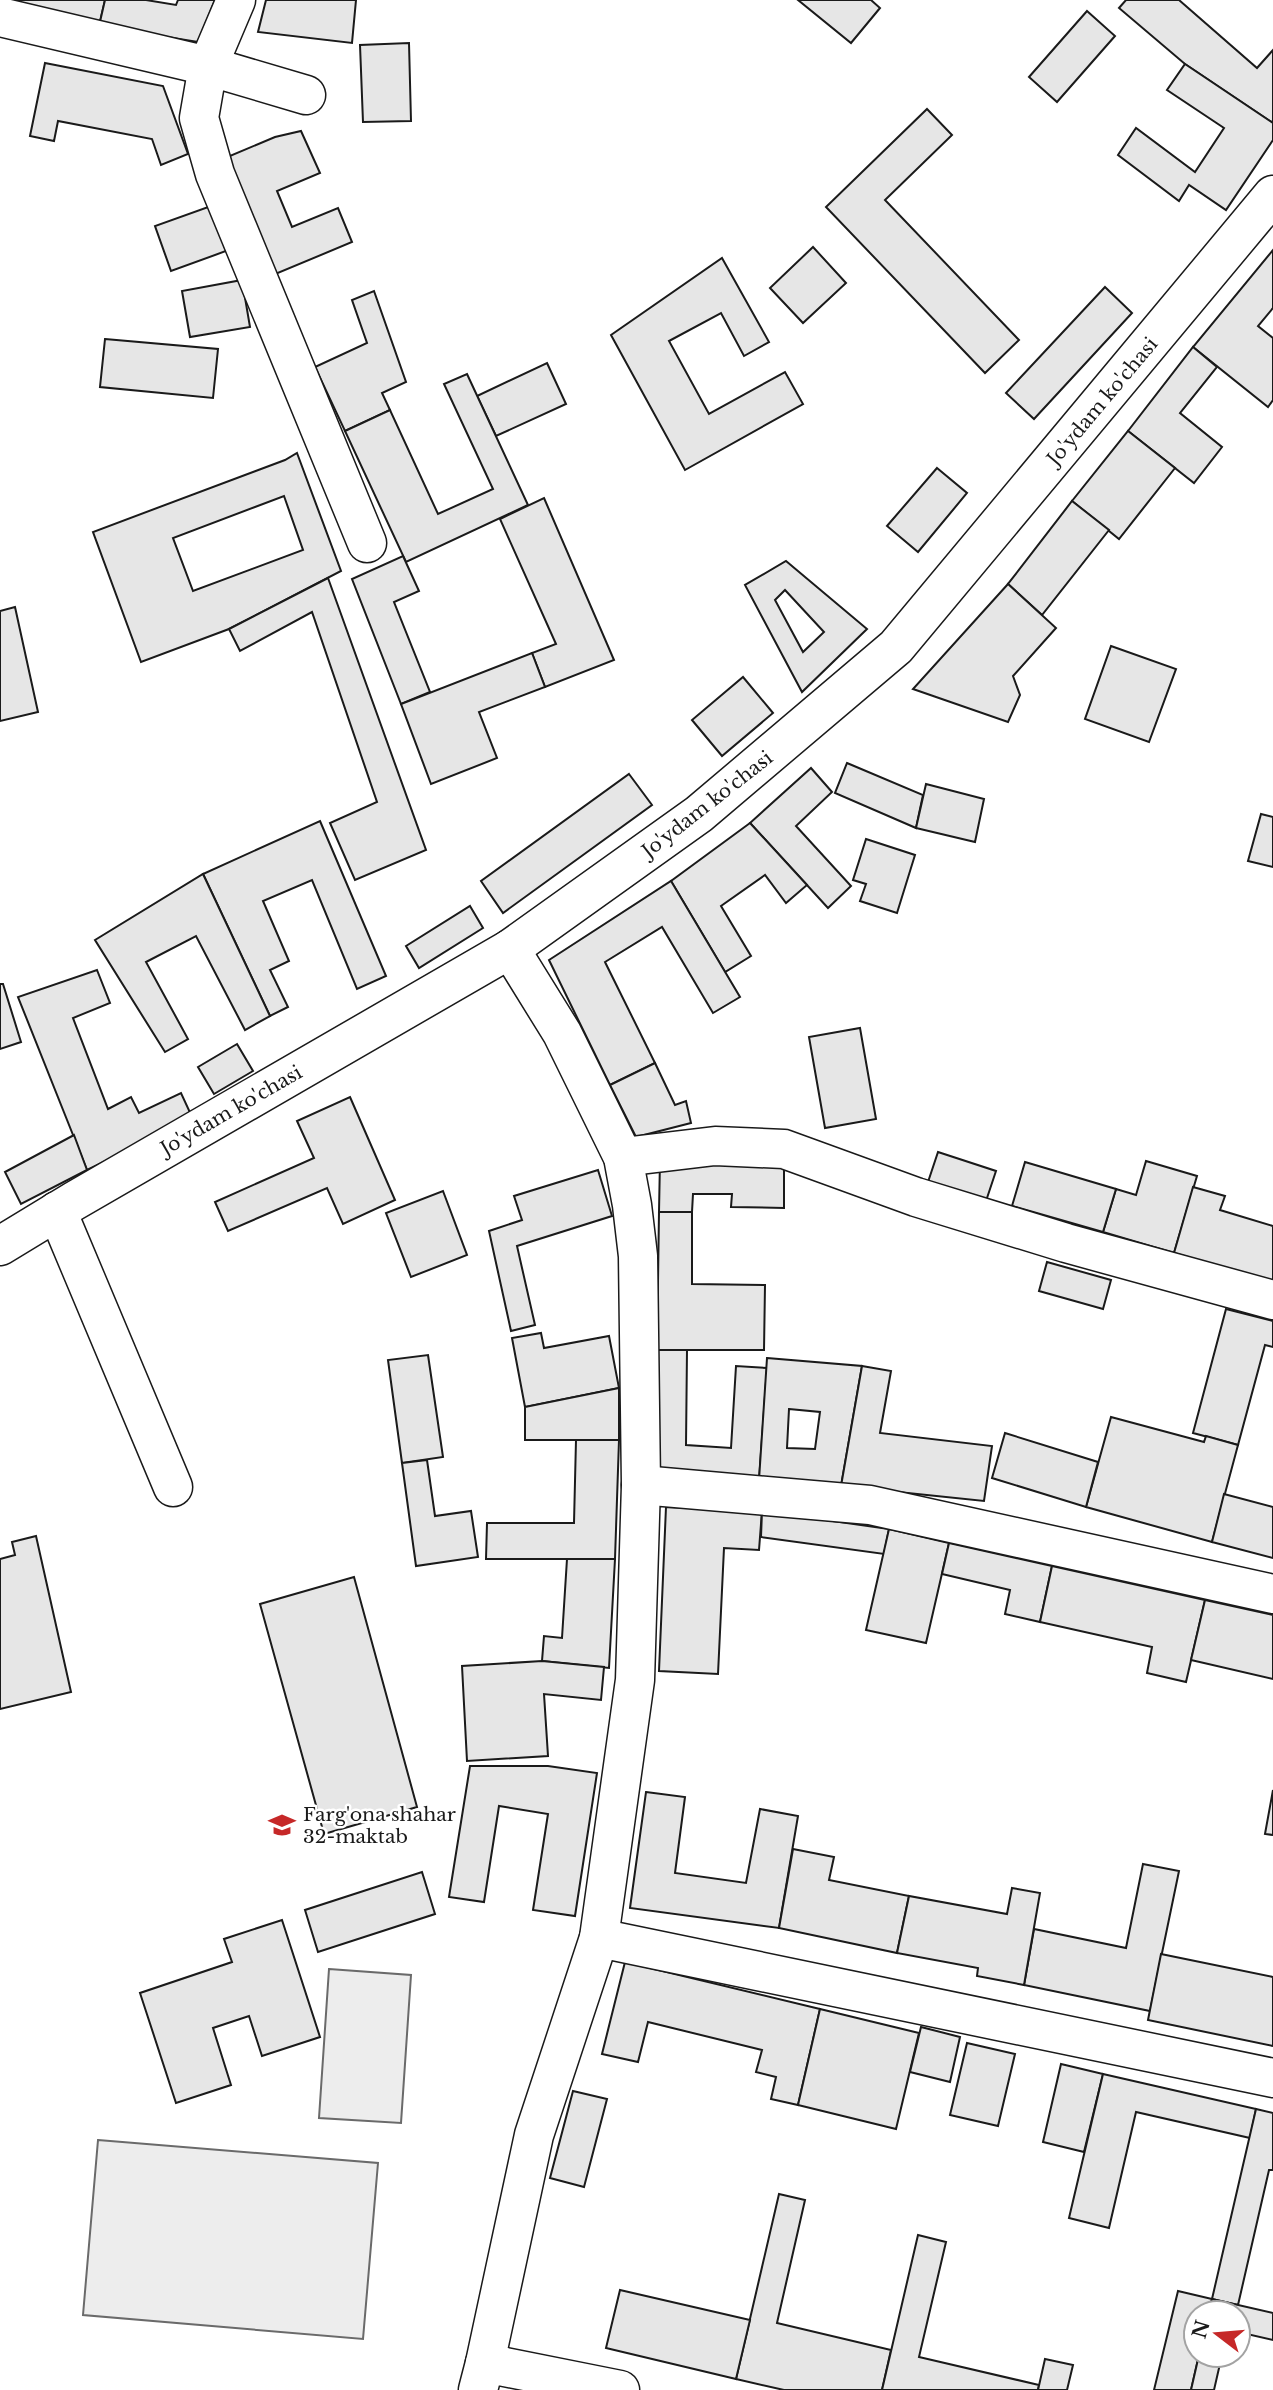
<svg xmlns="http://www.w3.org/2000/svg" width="1273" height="2390" viewBox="0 0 1273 2390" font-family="'Libre Baskerville',serif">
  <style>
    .green { fill: #ededed; stroke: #6a6a6a; stroke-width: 2 }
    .building { fill: #e6e6e6; stroke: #1a1a1a; stroke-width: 2; fill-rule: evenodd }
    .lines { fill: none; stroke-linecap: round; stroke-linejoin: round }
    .minor-casing { stroke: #1a1a1a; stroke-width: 41 }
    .minor { stroke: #fff; stroke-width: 38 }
    .labels { text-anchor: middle; stroke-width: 5; stroke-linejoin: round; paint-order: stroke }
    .street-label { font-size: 19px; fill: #1a1a1a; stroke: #fff }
    .poi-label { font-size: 19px; fill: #1a1a1a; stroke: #fff; text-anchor: start }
  </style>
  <rect width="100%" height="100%" fill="#fff"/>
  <g class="green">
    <path d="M 329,1969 L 411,1975 L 401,2123 L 319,2118 Z"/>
    <path d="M 98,2140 L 378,2163 L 363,2339 L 83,2315 Z"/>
  </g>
  <g class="building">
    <path d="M 0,0 L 105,0 L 99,26 Z"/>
    <path d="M 105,0 L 146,0 L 176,5 L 178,0 L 215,0 L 198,42 L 99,26 Z"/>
    <path d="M 266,0 L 356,0 L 352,43 L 258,32 Z"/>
    <path d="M 798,0 L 871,0 L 880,8 L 851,43 Z"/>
    <path d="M 1126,0 L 1179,0 L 1257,68 L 1273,50 L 1273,123 L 1185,64 L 1119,8 Z"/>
    <path d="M 1087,11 L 1115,36 L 1057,102 L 1029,77 Z"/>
    <path d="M 409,43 L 411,121 L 363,122 L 360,45 Z"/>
    <path d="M 45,63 L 163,86 L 188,154 L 161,165 L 152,139 L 58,121 L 54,141 L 30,136 Z"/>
    <path d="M 1185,64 L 1273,123 L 1273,140 L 1226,210 L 1189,185 L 1179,201 L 1118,155 L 1136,128 L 1195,172 L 1224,128 L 1167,90 Z"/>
    <path d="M 927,109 L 952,135 L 885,200 L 1019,340 L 985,373 L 826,207 Z"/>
    <path d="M 301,131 L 320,173 L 277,191 L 292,227 L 338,208 L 352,242 L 273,275 L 225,158 L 275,137 Z"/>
    <path d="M 211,206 L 226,251 L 171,271 L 155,226 Z"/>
    <path d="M 813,247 L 846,283 L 803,323 L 770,288 Z"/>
    <path d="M 1273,250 L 1273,308 L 1258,326 L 1273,338 L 1273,400 L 1268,407 L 1193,347 Z"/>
    <path d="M 722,258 L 769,342 L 744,356 L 721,313 L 669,341 L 709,414 L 785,372 L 803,404 L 685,470 L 611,335 Z"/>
    <path d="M 242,280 L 250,327 L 190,337 L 182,291 Z"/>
    <path d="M 1105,287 L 1132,313 L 1034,419 L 1006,393 Z"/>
    <path d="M 374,291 L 406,382 L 382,393 L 390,410 L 345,431 L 315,367 L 367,343 L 352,300 Z"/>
    <path d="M 105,339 L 218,349 L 213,398 L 100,387 Z"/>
    <path d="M 1193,347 L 1217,367 L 1180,413 L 1222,447 L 1194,483 L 1128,431 Z"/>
    <path d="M 547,363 L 566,404 L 496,436 L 477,396 Z"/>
    <path d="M 467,374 L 528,505 L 406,562 L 345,431 L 390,410 L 438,514 L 493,489 L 444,384 Z"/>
    <path d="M 1128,431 L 1175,468 L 1119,539 L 1072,501 Z"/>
    <path d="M 297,453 L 341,571 L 229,629 L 141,662 L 93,532 L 285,460 ZM 284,496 L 303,550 L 193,591 L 173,538 Z"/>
    <path d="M 937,468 L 967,493 L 918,552 L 887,526 Z"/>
    <path d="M 544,498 L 614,660 L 545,687 L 532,653 L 556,644 L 500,519 Z"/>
    <path d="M 1072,501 L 1109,530 L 1042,615 L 1008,584 Z"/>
    <path d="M 403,556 L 419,591 L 394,602 L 430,692 L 401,704 L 352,579 Z"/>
    <path d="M 786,561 L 867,629 L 802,692 L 745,585 ZM 785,590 L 824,632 L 803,652 L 775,600 Z"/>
    <path d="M 328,578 L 426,850 L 355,880 L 330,823 L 377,802 L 312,612 L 240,651 L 229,629 Z"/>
    <path d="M 1008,584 L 1056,628 L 1013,676 L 1020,695 L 1008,722 L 913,689 Z"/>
    <path d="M 15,607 L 38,712 L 0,721 L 0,611 Z"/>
    <path d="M 1111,646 L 1176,669 L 1149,742 L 1085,719 Z"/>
    <path d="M 532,653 L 545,687 L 479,712 L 497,758 L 431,784 L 401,704 Z"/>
    <path d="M 743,677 L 773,713 L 722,756 L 692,720 Z"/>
    <path d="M 847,763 L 923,795 L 916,828 L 835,793 Z"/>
    <path d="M 811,768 L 832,792 L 796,826 L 851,886 L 828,908 L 750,823 Z"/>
    <path d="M 629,774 L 652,805 L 503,913 L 481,881 Z"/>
    <path d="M 926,784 L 984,799 L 975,842 L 916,828 Z"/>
    <path d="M 1261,814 L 1273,817 L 1273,867 L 1248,861 Z"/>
    <path d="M 320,821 L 386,976 L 357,989 L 312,880 L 263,901 L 289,961 L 270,970 L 288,1007 L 270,1016 L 203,874 Z"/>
    <path d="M 750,823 L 807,885 L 786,903 L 765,875 L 721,906 L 751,956 L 725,972 L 671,881 Z"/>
    <path d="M 866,839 L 915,855 L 897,913 L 860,901 L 866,884 L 853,880 Z"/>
    <path d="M 203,874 L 270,1016 L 245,1030 L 196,936 L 146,962 L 188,1039 L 165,1052 L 95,940 Z"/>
    <path d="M 671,881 L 740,997 L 713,1013 L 662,927 L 605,962 L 655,1063 L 610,1085 L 549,960 Z"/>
    <path d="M 470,906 L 483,928 L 419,968 L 406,946 Z"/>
    <path d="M 97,970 L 110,1003 L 73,1018 L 108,1109 L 131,1097 L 139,1113 L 181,1093 L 193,1119 L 87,1170 L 18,997 Z"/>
    <path d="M 0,984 L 3,984 L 21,1042 L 0,1049 Z"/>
    <path d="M 860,1028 L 876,1119 L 825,1128 L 809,1037 Z"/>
    <path d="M 237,1044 L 253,1071 L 214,1094 L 198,1067 Z"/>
    <path d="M 655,1063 L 675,1105 L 686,1101 L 691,1123 L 636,1137 L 610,1085 Z"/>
    <path d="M 350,1097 L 395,1200 L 343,1224 L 327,1188 L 228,1231 L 215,1202 L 314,1158 L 297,1121 Z"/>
    <path d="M 74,1135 L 87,1170 L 21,1204 L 5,1172 Z"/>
    <path d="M 938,1152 L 996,1171 L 983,1210 L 925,1191 Z"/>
    <path d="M 660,1160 L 784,1161 L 784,1208 L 731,1207 L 732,1194 L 693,1194 L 692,1212 L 659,1212 Z"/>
    <path d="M 1146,1161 L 1197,1176 L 1174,1253 L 1103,1232 L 1116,1189 L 1136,1195 Z"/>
    <path d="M 1025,1162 L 1116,1189 L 1103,1232 L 1012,1206 Z"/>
    <path d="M 598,1170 L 612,1216 L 517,1246 L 535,1325 L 511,1331 L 489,1231 L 522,1220 L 514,1196 Z"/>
    <path d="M 1193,1187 L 1225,1196 L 1220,1210 L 1273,1226 L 1273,1282 L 1174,1253 Z"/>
    <path d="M 443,1191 L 467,1255 L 411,1277 L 386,1213 Z"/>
    <path d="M 659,1212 L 692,1212 L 692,1284 L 765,1285 L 764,1350 L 657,1350 Z"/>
    <path d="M 1047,1262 L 1111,1280 L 1103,1309 L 1039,1291 Z"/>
    <path d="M 1226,1309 L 1273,1321 L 1273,1347 L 1265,1345 L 1238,1445 L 1193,1433 Z"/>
    <path d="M 541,1333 L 544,1348 L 609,1336 L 619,1388 L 525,1407 L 512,1338 Z"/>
    <path d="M 657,1350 L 687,1350 L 686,1445 L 731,1448 L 736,1366 L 767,1368 L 759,1480 L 656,1473 Z"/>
    <path d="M 428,1355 L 443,1457 L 402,1463 L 388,1360 Z"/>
    <path d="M 767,1358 L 862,1366 L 841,1486 L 759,1480 ZM 789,1409 L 820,1412 L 815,1449 L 787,1448 Z"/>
    <path d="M 862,1366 L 891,1371 L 880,1433 L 992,1446 L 984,1501 L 841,1486 Z"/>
    <path d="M 619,1388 L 619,1440 L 525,1440 L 525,1407 Z"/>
    <path d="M 1111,1417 L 1204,1442 L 1206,1436 L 1238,1445 L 1212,1542 L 1086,1507 Z"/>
    <path d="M 1005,1433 L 1098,1462 L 1086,1507 L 992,1478 Z"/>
    <path d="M 576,1440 L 619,1440 L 615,1559 L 486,1559 L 487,1523 L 574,1523 Z"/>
    <path d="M 427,1460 L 435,1516 L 471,1511 L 478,1557 L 416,1566 L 402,1463 Z"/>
    <path d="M 1224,1494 L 1273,1507 L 1273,1558 L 1212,1542 Z"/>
    <path d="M 666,1507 L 762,1511 L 759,1550 L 724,1548 L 718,1674 L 659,1671 Z"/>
    <path d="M 762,1511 L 889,1529 L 884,1554 L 761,1537 Z"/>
    <path d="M 889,1529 L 949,1543 L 926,1643 L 866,1630 Z"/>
    <path d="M 36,1536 L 71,1692 L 0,1709 L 0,1559 L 15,1555 L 12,1542 Z"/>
    <path d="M 949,1543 L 1052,1566 L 1040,1622 L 1005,1614 L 1010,1590 L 942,1574 Z"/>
    <path d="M 567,1559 L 615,1559 L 609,1668 L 542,1661 L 544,1636 L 562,1638 Z"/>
    <path d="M 1052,1566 L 1205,1600 L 1186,1682 L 1147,1673 L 1152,1647 L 1040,1622 Z"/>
    <path d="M 354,1577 L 417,1807 L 324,1834 L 260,1604 Z"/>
    <path d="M 1205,1600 L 1273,1615 L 1273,1679 L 1191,1660 Z"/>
    <path d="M 542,1661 L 604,1667 L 601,1700 L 544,1694 L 548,1756 L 467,1761 L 462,1666 Z"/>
    <path d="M 470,1766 L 548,1766 L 597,1773 L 575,1916 L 533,1910 L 548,1814 L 499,1806 L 484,1902 L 449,1897 Z"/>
    <path d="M 1273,1790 L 1273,1835 L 1265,1834 Z"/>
    <path d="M 646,1792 L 685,1797 L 675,1873 L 746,1883 L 760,1809 L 798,1816 L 779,1928 L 630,1908 Z"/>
    <path d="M 793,1849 L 834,1857 L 829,1880 L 909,1896 L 897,1953 L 779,1928 Z"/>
    <path d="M 1143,1864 L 1179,1871 L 1150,2011 L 1024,1985 L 1034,1929 L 1126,1948 Z"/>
    <path d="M 422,1872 L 435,1914 L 318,1952 L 305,1910 Z"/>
    <path d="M 1012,1888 L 1040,1893 L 1024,1985 L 977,1976 L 978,1968 L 897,1953 L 909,1896 L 1007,1914 Z"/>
    <path d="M 282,1920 L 320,2037 L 262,2056 L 249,2016 L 213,2028 L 231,2085 L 176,2103 L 140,1993 L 232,1962 L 224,1939 Z"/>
    <path d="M 1161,1954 L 1273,1977 L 1273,2046 L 1148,2020 Z"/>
    <path d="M 625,1962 L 820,2009 L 798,2105 L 771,2099 L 776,2077 L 756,2072 L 762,2050 L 648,2022 L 638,2062 L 602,2054 Z"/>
    <path d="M 820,2009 L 919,2033 L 896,2129 L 798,2105 Z"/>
    <path d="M 921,2027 L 960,2037 L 950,2082 L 910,2072 Z"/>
    <path d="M 967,2043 L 1015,2054 L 998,2126 L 950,2115 Z"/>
    <path d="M 1061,2064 L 1103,2074 L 1084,2152 L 1043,2142 Z"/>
    <path d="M 1103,2074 L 1256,2109 L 1250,2138 L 1136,2112 L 1109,2228 L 1069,2218 Z"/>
    <path d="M 573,2091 L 607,2099 L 584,2187 L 550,2178 Z"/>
    <path d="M 1256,2109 L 1273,2113 L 1273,2170 L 1269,2170 L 1238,2305 L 1212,2299 Z"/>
    <path d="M 779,2194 L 805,2200 L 777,2323 L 891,2350 L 882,2390 L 784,2390 L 736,2379 Z"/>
    <path d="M 918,2235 L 946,2242 L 919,2357 L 1039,2385 L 1038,2390 L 882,2390 Z"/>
    <path d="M 620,2290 L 750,2320 L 736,2379 L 606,2348 Z"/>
    <path d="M 1178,2291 L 1212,2299 L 1209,2313 L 1196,2313 L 1196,2355 L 1199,2355 L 1191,2390 L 1154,2390 Z"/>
    <path d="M 1212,2299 L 1273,2313 L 1273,2340 L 1238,2332 L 1238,2313 L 1209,2313 Z"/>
    <path d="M 1199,2355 L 1222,2355 L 1214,2390 L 1191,2390 Z"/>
    <path d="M 1045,2359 L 1073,2365 L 1067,2390 L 1038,2390 Z"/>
  </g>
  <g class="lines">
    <defs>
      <g id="minor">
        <path d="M 0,17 L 208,66 L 236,0"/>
        <path d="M 306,95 L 208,66 L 199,118 L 215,174 L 367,543"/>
        <path d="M 510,949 L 562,1033 L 623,1157 L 632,1205 L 638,1256 L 641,1485"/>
        <path d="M 623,1157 L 715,1146 L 784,1149 L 916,1197 L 1066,1243 L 1273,1300"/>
        <path d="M 57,1211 L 173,1487"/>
        <path d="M 0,1246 L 74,1201 L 510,949 L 699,814 L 896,647 L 1273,195"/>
        <path d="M 599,1938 L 635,1680 L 641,1485 L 870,1505 L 1273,1594"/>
        <path d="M 485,2363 L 534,2135 L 599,1938 L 1273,2078"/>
        <path d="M 478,2390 L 485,2363 L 620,2390"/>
      </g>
    </defs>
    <use href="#minor" class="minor-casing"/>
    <use href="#minor" class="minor"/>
  </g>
  <defs>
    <symbol id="school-bare" viewBox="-9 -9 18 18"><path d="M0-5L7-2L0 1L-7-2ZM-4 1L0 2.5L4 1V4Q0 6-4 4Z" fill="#c62828" stroke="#fff" stroke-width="2.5" paint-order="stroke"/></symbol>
  </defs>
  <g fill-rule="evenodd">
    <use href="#school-bare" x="263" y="1806" width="38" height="38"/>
  </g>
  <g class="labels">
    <g class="street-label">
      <text transform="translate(1102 401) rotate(-50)" y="7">Jo'ydam ko'chasi</text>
      <text transform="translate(707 804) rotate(-38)" y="7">Jo'ydam ko'chasi</text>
      <text transform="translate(231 1110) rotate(-30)" y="7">Jo'ydam ko'chasi</text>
    </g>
    <g class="poi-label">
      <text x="303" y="1821">Farg'ona shahar<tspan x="303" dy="22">32-maktab</tspan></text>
    </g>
  </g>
  <g transform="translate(1217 2334) rotate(286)"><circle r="33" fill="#ffffff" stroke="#a3a3a3" stroke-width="2"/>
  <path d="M0-5L12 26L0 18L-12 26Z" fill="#c62828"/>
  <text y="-10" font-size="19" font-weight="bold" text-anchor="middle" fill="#1a1a1a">N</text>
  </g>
</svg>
